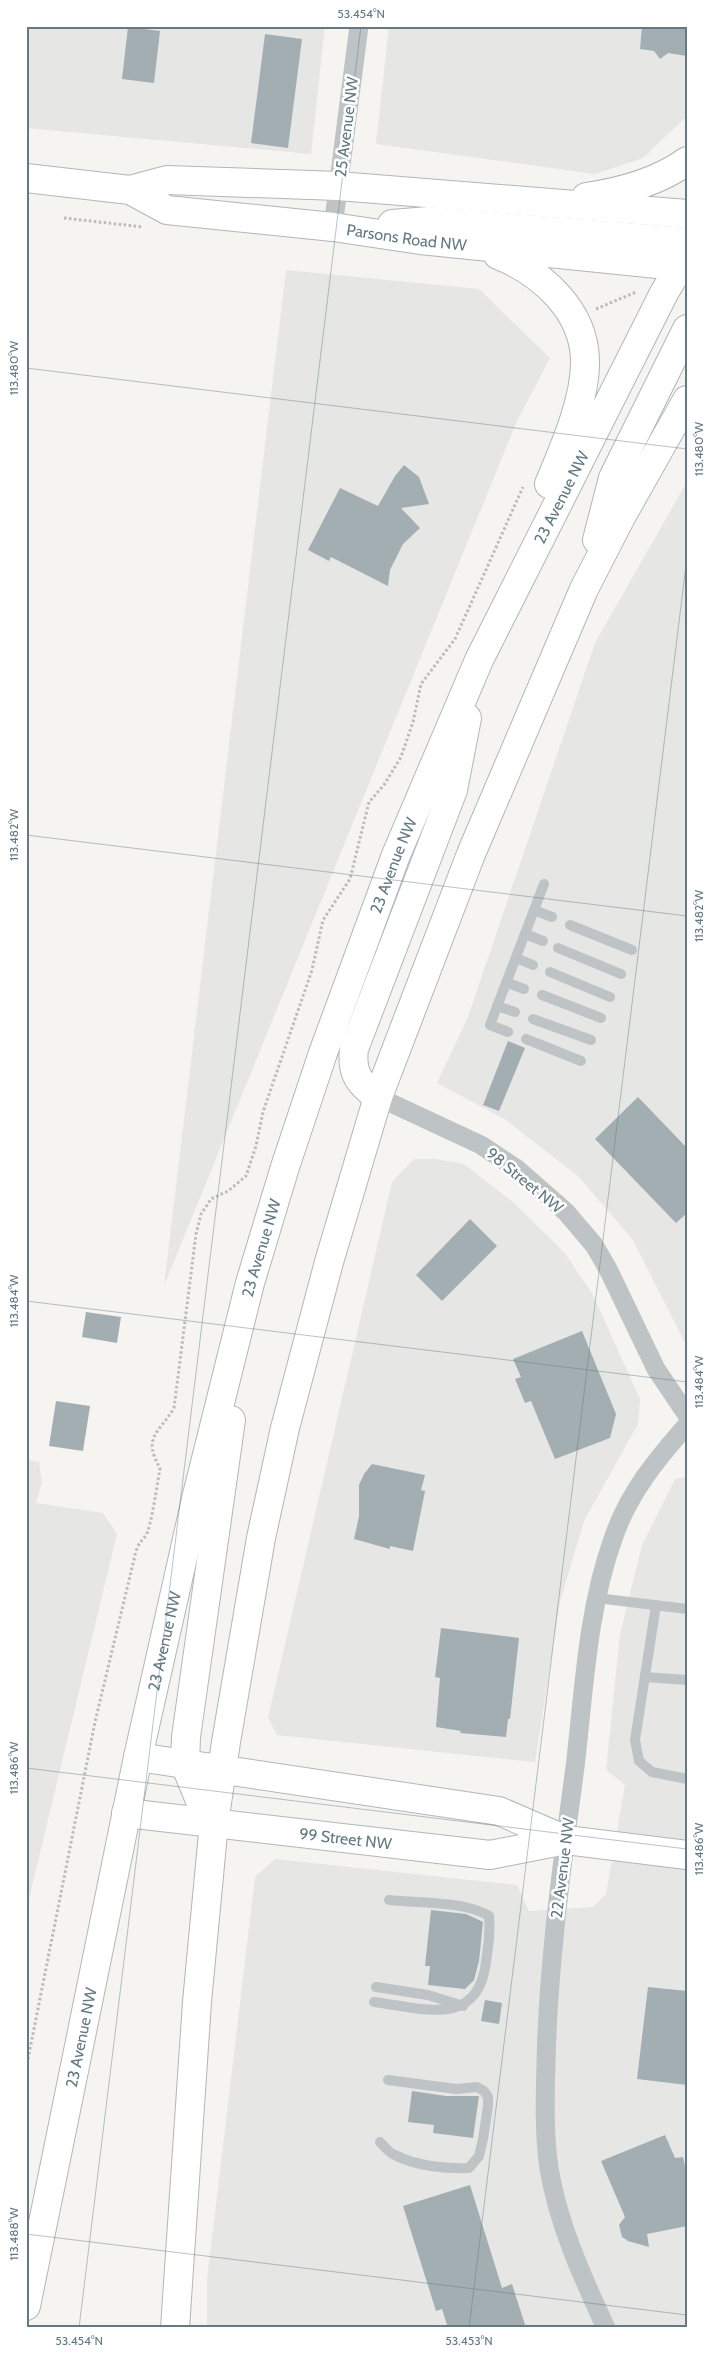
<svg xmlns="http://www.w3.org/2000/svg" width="713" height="2354" viewBox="0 0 713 2354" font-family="Cabin,sans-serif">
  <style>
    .built { fill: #e6e6e5 }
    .building { fill: #a2aeb1 }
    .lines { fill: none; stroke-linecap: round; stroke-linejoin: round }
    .secondary-casing { stroke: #b0b7ba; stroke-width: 30 }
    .path { stroke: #b8bcbd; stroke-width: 3; stroke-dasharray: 2.5 2.5; stroke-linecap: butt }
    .lane { stroke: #bec3c5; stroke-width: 10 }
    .street { stroke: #bec3c5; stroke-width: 19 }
    .secondary { stroke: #fff; stroke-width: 28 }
    .ticks { fill: none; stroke: #647a82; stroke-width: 1; stroke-opacity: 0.45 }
    .labels { text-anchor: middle; stroke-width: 5; stroke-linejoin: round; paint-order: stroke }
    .street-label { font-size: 16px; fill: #647a82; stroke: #fff }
    .neatline { fill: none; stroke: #647a82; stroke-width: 2 }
    .ticks-label { font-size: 12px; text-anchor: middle; fill: #647a82 }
  </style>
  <rect width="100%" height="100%" fill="#f5f4f1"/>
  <g class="built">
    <path d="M 26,26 L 325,26 L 311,154 L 26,128 Z"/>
    <path d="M 389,26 L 687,26 L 687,116 L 643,158 L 595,174 L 376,144 Z"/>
    <path d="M 286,270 L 479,289 L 550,358 L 517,421 L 164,1286 Z"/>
    <path d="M 687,482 L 687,1347 L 633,1240 L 579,1177 L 506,1120 L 437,1083 L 468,1017 L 595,643 Z"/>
    <path d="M 414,1159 L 436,1159 L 464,1164 L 513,1202 L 564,1252 L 593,1295 L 640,1399 L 638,1424 L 584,1521 L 560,1602 L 535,1762 L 277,1735 L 268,1718 L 392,1182 Z"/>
    <path d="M 26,1460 L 39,1462 L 42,1482 L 36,1503 L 103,1513 L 117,1534 L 26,1911 Z"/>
    <path d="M 687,1477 L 687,2328 L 207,2328 L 207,2280 L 255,1877 L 275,1859 L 517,1885 L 529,1911 L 593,1907 L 606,1894 L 625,1785 L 606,1770 L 620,1634 L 642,1545 L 675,1479 Z"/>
  </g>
  <g class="building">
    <path d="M 642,26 L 687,26 L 687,56 L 668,53 L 660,59 L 654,51 L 640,49 Z"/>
    <path d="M 128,27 L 160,31 L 154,83 L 122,79 Z"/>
    <path d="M 265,34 L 302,39 L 288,148 L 251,143 Z"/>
    <path d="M 404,465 L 419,477 L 429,504 L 401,508 L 420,528 L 403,544 L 390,570 L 388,586 L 331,557 L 329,561 L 308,550 L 340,488 L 378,506 L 395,476 Z"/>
    <path d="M 508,1041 L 525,1048 L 499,1111 L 483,1105 Z"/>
    <path d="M 638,1097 L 687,1148 L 687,1213 L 676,1223 L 595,1139 Z"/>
    <path d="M 470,1219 L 497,1246 L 442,1301 L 416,1275 Z"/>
    <path d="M 86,1312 L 121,1317 L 117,1343 L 82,1337 Z"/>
    <path d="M 582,1331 L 616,1414 L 610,1438 L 555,1459 L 531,1401 L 525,1403 L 515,1379 L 521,1377 L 513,1359 Z"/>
    <path d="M 56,1401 L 90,1406 L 83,1451 L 49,1446 Z"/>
    <path d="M 372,1464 L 425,1475 L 421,1490 L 425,1491 L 413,1551 L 390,1546 L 390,1549 L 354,1539 L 359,1516 L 359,1485 L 364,1474 Z"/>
    <path d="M 441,1628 L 519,1638 L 510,1719 L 508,1719 L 506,1737 L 460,1733 L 461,1731 L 436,1727 L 440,1678 L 435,1677 Z"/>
    <path d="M 431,1910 L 466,1914 L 483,1922 L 479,1961 L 474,1980 L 465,1989 L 428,1985 L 430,1966 L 425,1966 Z"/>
    <path d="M 648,1987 L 687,1991 L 687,2085 L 637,2079 Z"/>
    <path d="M 485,2000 L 502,2003 L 499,2024 L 481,2021 Z"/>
    <path d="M 412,2091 L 446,2096 L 479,2096 L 473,2138 L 433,2133 L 434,2125 L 408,2122 Z"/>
    <path d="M 665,2135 L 675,2158 L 683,2157 L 687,2176 L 687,2226 L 647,2234 L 649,2247 L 628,2241 L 622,2237 L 619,2225 L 625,2217 L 601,2161 Z"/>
    <path d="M 470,2185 L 502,2288 L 512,2284 L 526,2328 L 448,2328 L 442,2309 L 436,2311 L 403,2206 Z"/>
  </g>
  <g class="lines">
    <defs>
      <g id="secondary">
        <path id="s1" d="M 26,178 L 130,190 L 167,210 L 333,227 L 420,240 L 687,267"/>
        <path d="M 130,190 L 167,180 L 338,186 L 687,214"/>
        <path d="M 586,197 C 621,192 658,182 687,161"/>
        <path d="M 392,224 L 429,221 L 687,242"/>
        <path d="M 498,255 C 541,272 584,310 585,360 C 586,399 564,448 549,484"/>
        <path d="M 597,540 L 613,478 L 687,329"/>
        <path d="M 378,1097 C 359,1084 351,1073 354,1049 L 453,790 L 467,718"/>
        <path d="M 138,1757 L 499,1811 L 566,1840 L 687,1855"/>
        <path id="s2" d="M 126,1813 L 490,1855 L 566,1840"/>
        <path d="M 214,1823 L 203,1808 L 185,1764 L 186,1737 L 231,1420"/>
        <path id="s3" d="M 26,2306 L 138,1757 L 196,1499 L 250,1283 L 285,1167 L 323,1053 L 396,855 L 479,660 L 664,293 L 687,254"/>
        <path d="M 175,2328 L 197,2002 L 214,1823 L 226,1742 L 261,1538 L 285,1428 L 329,1262 L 378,1097 L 471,854 L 584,589 L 621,517 L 687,400"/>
      </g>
    </defs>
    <use href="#secondary" class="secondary-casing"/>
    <g class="path">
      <path d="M 64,218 L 143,227"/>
      <path d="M 596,309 L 636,292"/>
      <path d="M 26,2069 L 95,1722 L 136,1551 C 140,1540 141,1543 146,1535 C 151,1528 158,1480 160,1468 C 142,1437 159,1433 174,1408 L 196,1234 L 201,1214 L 211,1199 L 228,1191 L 246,1176 L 256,1146 L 263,1112 L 312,970 L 323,920 L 350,879 L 369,802 L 384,785 L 401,757 L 413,722 L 421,684 L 455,639 L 523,487"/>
    </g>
    <g class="lane">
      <path d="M 534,910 L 552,917"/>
      <path d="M 570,925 L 632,950"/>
      <path d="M 525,934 L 543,941"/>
      <path d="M 558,948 L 621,974"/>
      <path d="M 516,958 L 533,965"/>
      <path d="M 550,972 L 610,997"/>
      <path d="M 506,982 L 524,989"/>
      <path d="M 542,995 L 601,1018"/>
      <path d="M 497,1006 L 515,1012"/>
      <path d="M 533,1019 L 591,1040"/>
      <path d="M 508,1032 L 490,1025 L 544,884"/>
      <path d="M 526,1039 L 581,1061"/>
      <path d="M 597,1598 L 687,1609"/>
      <path d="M 656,1605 L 635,1740 L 639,1761 L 652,1772 L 687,1779"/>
      <path d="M 645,1677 L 687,1680"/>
      <path d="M 376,1987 L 428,1995 L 463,2006"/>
      <path d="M 374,2002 C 422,2008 478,2029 486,1962 C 488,1946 491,1932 489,1916 C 466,1901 416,1903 389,1900"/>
      <path d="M 380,2142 C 385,2147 389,2153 395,2155 C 415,2166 447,2169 469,2168 L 479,2156 L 483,2139 L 488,2106 L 488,2097 L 484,2091 L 477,2087 L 456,2089 L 388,2080"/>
    </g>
    <g class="street">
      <path d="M 333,227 L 359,26"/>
      <path d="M 378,1097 L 481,1145 L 517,1169 L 566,1212 L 594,1245 L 608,1269 L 656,1369 L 687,1415"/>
      <path d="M 606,2328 C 582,2276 558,2224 549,2168 C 544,2134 545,2098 546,2064 C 548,1964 562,1866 575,1767 C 584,1692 587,1611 613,1539 C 628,1494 656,1460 687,1425"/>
    </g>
    <use href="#secondary" class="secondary"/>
  </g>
  <path class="ticks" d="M 26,368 L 687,449M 26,835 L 687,916M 26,1301 L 687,1382M 26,1768 L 687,1849M 26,2234 L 687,2315M 79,2328 L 361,26M 469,2328 L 687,557"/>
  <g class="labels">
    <g class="street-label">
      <text transform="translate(346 127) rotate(-83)" y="6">25 Avenue NW</text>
      <text dy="6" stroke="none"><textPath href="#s1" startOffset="388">Parsons Road NW</textPath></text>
      <text dy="6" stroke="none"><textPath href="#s3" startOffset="1894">23 Avenue NW</textPath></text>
      <text dy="6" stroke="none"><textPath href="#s3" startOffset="1489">23 Avenue NW</textPath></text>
      <text transform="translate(525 1180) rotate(39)" y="6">98 Street NW</text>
      <text dy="6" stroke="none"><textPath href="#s3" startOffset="1084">23 Avenue NW</textPath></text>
      <text dy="6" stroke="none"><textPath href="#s3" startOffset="679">23 Avenue NW</textPath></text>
      <text dy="6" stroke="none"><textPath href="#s2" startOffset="221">99 Street NW</textPath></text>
      <text transform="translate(562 1868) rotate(-83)" y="6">22 Avenue NW</text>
      <text dy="6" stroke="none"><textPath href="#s3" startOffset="274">23 Avenue NW</textPath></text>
    </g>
  </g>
  <rect width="713" height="2354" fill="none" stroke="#ffffff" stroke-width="55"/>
  <rect x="28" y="28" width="658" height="2298" class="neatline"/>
  <g class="ticks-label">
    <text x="361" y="18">53.454°N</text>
    <text transform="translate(14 368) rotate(-90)" y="4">113.480°W</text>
    <text transform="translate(699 449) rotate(-90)" y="4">113.480°W</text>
    <text transform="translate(14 835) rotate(-90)" y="4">113.482°W</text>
    <text transform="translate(699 916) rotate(-90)" y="4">113.482°W</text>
    <text transform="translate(14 1301) rotate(-90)" y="4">113.484°W</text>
    <text transform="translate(699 1382) rotate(-90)" y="4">113.484°W</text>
    <text transform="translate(14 1768) rotate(-90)" y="4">113.486°W</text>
    <text transform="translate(699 1849) rotate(-90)" y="4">113.486°W</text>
    <text transform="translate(14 2234) rotate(-90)" y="4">113.488°W</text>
    <text x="79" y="2345">53.454°N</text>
    <text x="469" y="2345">53.453°N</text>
  </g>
</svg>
